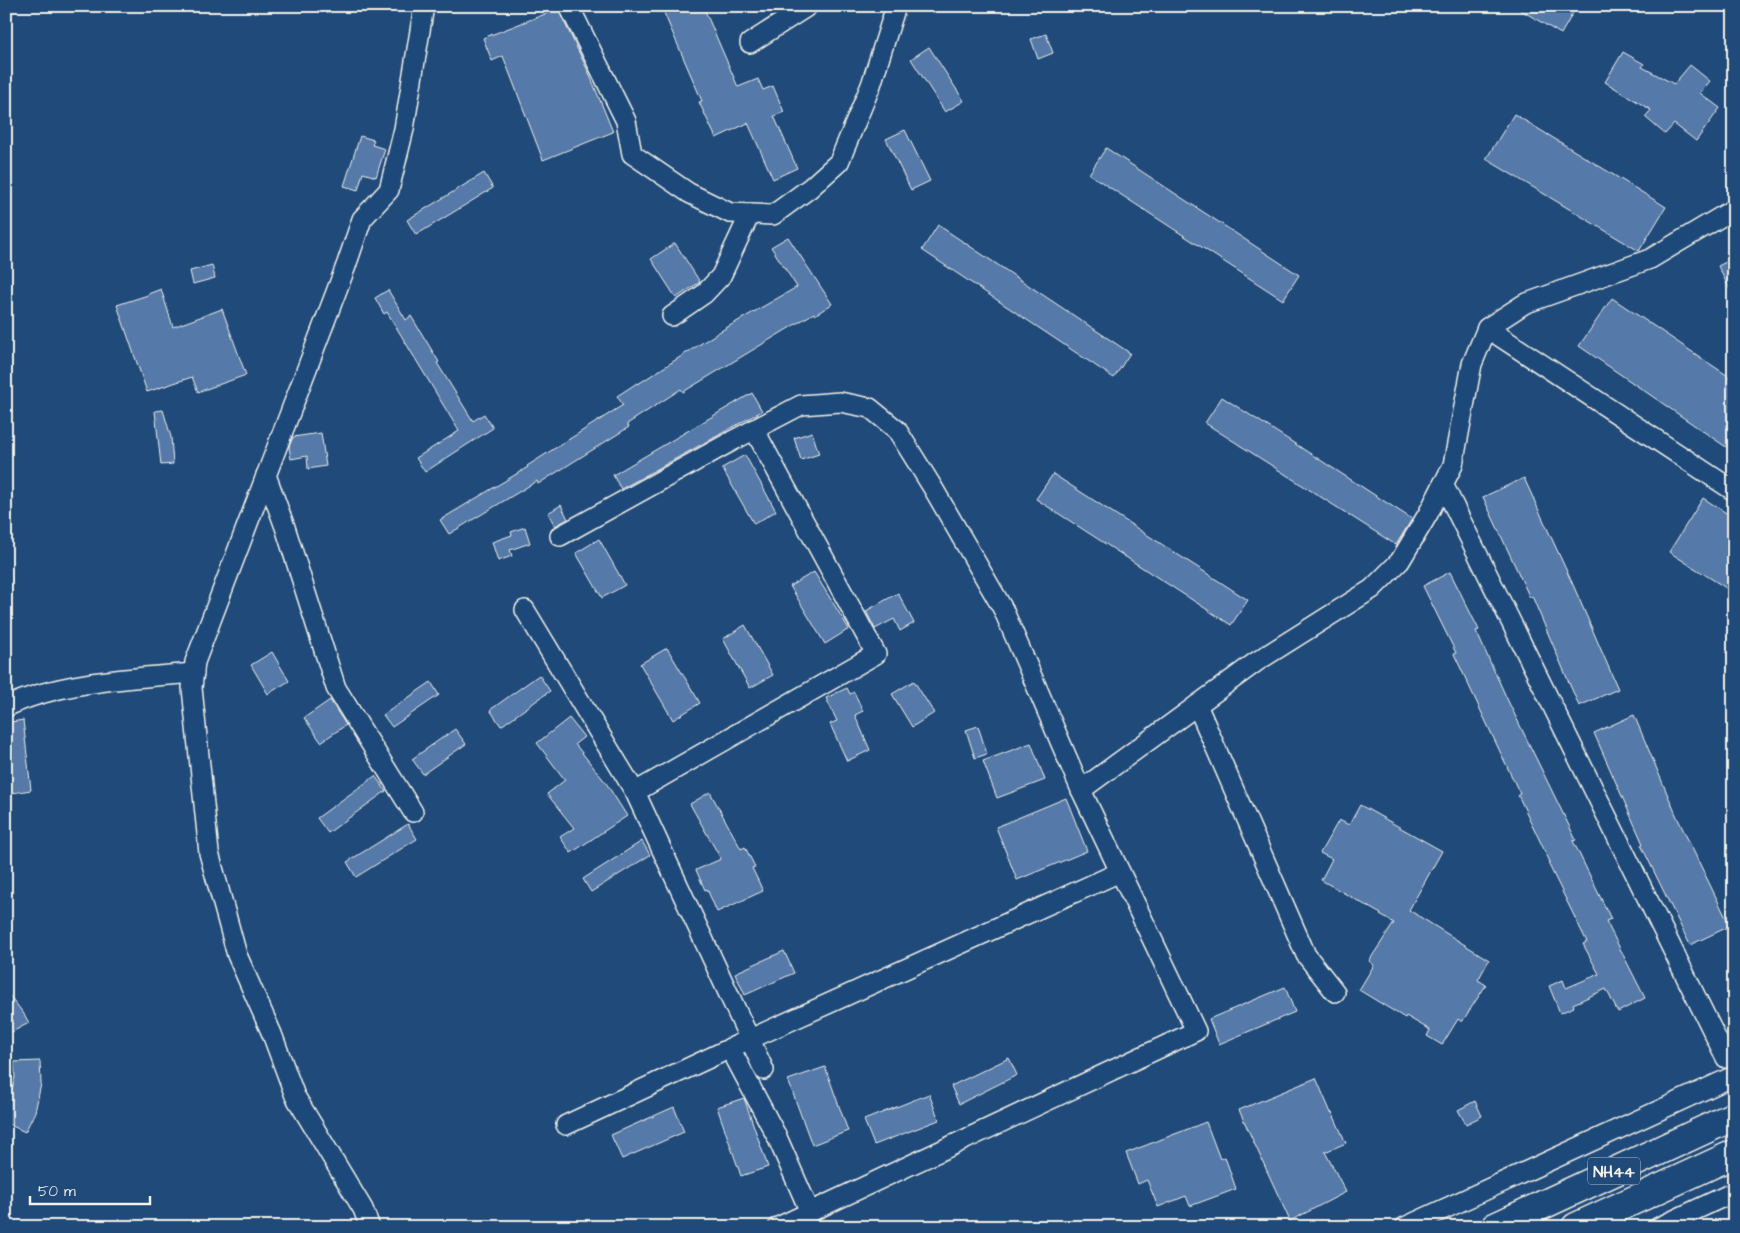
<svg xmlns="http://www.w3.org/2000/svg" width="1740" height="1233" viewBox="0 0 1740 1233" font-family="'Architects Daughter',sans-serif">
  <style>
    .building { fill: #5579a9; stroke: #f4f1e8 }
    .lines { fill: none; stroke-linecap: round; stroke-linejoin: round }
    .minor-casing { stroke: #f4f1e8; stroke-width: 22 }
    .highway-casing { stroke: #f4f1e8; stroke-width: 31 }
    .minor { stroke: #1f4a7a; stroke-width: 19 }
    .highway { stroke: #1f4a7a; stroke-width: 28 }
    .labels { text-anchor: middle; stroke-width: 4.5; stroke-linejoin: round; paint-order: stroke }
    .shield { fill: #1f4a7a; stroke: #b4bfc7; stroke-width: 1 }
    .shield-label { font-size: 16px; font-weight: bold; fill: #f4f1e8 }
  </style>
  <rect width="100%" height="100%" fill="#1f4a7a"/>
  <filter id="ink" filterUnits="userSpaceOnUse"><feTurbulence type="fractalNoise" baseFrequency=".02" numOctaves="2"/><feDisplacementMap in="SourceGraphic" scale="10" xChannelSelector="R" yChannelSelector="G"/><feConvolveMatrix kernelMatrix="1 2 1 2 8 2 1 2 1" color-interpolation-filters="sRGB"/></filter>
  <g filter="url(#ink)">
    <g class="building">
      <path d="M 661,6 L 703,6 L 738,87 L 758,79 L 763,90 L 773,86 L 784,112 L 774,116 L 797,168 L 773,179 L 748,123 L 716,138 L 699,102 L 702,101 Z"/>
      <path d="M 1514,6 L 1577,6 L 1561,34 Z"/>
      <path d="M 558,9 L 589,73 L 613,132 L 543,160 L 503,56 L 492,61 L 483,38 Z"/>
      <path d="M 1046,34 L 1053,53 L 1038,59 L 1031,39 Z"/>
      <path d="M 929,47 L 964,101 L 945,112 L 911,59 Z"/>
      <path d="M 1623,52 L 1644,64 L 1642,67 L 1674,84 L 1690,65 L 1710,81 L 1700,93 L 1720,108 L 1696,141 L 1674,124 L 1665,134 L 1645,117 L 1651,110 L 1605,82 Z"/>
      <path d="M 1514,114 L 1666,207 L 1639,251 L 1486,159 Z"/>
      <path d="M 905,130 L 930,181 L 911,190 L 886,139 Z"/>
      <path d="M 360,136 L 374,140 L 372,145 L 385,149 L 376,177 L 363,173 L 358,190 L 344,186 Z"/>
      <path d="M 1106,148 L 1299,275 L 1283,300 L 1089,174 Z"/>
      <path d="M 484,173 L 493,188 L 416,235 L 407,220 Z"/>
      <path d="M 938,225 L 1130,353 L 1114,378 L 922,250 Z"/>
      <path d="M 788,237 L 832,304 L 815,315 L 814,313 L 683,392 L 681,389 L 627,424 L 629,427 L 538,484 L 537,481 L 449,534 L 440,520 L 528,467 L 527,466 L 623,405 L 617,396 L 637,383 L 638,384 L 719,332 L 797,287 L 771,247 Z"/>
      <path d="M 675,243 L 700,282 L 676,298 L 651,259 Z"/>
      <path d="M 1734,258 L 1734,298 L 1718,266 Z"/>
      <path d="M 212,265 L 215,278 L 193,284 L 190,271 Z"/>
      <path d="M 161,289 L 173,327 L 222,309 L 246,375 L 198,392 L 192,377 L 147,392 L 117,305 L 148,295 L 148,294 Z"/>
      <path d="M 388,290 L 406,320 L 411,316 L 439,362 L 437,363 L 473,421 L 484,414 L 493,428 L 425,472 L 416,458 L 459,431 L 387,312 L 384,314 L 375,298 Z"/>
      <path d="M 1612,298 L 1734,380 L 1734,436 L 1726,447 L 1579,346 Z"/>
      <path d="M 752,393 L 762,411 L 621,489 L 613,475 Z"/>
      <path d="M 1222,397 L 1412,519 L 1396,545 L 1205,423 Z"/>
      <path d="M 163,410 L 171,437 L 173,464 L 161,465 L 155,411 Z"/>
      <path d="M 812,432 L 819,454 L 801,460 L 794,438 Z"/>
      <path d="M 321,433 L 326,466 L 308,469 L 307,456 L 291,459 L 289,447 L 293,437 Z"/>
      <path d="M 745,455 L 776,511 L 754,524 L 722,468 Z"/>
      <path d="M 1053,474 L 1248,600 L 1231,625 L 1036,499 Z"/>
      <path d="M 1524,478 L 1574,587 L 1618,689 L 1579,706 L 1532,596 L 1530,598 L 1483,497 Z"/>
      <path d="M 1703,498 L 1734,518 L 1734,593 L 1669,552 Z"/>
      <path d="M 561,505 L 568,519 L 555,526 L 548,513 Z"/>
      <path d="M 525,527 L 530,543 L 510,550 L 512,556 L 498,561 L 492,542 L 512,535 L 511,532 Z"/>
      <path d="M 599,539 L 625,585 L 602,598 L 576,553 Z"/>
      <path d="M 814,572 L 849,629 L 825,644 L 790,586 Z"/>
      <path d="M 1450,572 L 1479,630 L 1476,631 L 1508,701 L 1576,840 L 1573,841 L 1611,919 L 1606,921 L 1645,998 L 1618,1012 L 1606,989 L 1573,1004 L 1574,1007 L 1560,1013 L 1549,986 L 1563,980 L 1566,988 L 1599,974 L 1583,944 L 1587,942 L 1548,863 L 1550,862 L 1518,795 L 1520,794 L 1454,654 L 1456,653 L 1423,586 Z"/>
      <path d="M 898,593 L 914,623 L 900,631 L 894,619 L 875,629 L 866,611 Z"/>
      <path d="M 745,625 L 773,675 L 750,688 L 723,639 Z"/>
      <path d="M 667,648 L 700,703 L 673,720 L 640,664 Z"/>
      <path d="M 272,652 L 289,681 L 268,694 L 251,665 Z"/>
      <path d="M 539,675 L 550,691 L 501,726 L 490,710 Z"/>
      <path d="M 914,681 L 934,713 L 912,727 L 892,694 Z"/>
      <path d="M 431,682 L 439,695 L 392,727 L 383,715 Z"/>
      <path d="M 847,688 L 850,694 L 854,692 L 863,711 L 855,715 L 870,750 L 847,761 L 830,724 L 837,721 L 826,698 Z"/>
      <path d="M 330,700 L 346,725 L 321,742 L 304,718 Z"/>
      <path d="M 1634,715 L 1677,817 L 1730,926 L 1690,945 L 1641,845 L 1643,844 L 1594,733 Z"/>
      <path d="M 569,718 L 584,737 L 575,744 L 606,783 L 627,816 L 571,853 L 560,837 L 574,828 L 547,794 L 565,780 L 537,743 Z"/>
      <path d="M 23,720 L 31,790 L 6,794 L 6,723 Z"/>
      <path d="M 978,726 L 987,754 L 975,758 L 966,730 Z"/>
      <path d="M 455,729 L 466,744 L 423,774 L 412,759 Z"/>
      <path d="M 1031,743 L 1045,780 L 997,798 L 983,761 Z"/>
      <path d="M 375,776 L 386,791 L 328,833 L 317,818 Z"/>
      <path d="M 710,792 L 741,849 L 745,847 L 755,867 L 752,868 L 763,891 L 717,912 L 707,889 L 705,890 L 696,870 L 721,859 L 690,804 Z"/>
      <path d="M 1066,798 L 1087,851 L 1017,880 L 996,827 Z"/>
      <path d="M 1360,805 L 1442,851 L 1409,910 L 1489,960 L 1478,980 L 1486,985 L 1462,1022 L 1458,1019 L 1442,1045 L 1427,1036 L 1430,1030 L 1406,1016 L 1405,1018 L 1359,990 L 1374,965 L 1369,961 L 1394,923 L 1380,915 L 1381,914 L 1321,880 L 1332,859 L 1320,853 L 1339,820 L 1349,825 Z"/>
      <path d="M 408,824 L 417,839 L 356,877 L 347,862 Z"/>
      <path d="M 642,841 L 650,855 L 591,892 L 583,879 Z"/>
      <path d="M 784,951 L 794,973 L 745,995 L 735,973 Z"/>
      <path d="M 1285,987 L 1295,1012 L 1219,1044 L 1209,1019 Z"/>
      <path d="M 6,991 L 24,1014 L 29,1023 L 6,1035 Z"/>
      <path d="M 1009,1058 L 1017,1075 L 959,1104 L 951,1086 Z"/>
      <path d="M 40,1061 L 41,1084 L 35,1112 L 25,1132 L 6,1123 L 6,1112 L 15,1077 L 14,1062 Z"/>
      <path d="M 825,1067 L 848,1131 L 812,1145 L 788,1080 Z"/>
      <path d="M 1316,1078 L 1331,1113 L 1332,1112 L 1346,1143 L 1325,1152 L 1346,1192 L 1290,1221 L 1239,1110 Z"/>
      <path d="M 929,1094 L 939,1120 L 874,1145 L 864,1120 Z"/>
      <path d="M 744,1098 L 768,1167 L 741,1176 L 717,1107 Z"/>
      <path d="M 1475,1101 L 1482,1116 L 1466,1124 L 1458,1110 Z"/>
      <path d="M 674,1107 L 684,1132 L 622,1159 L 611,1135 Z"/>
      <path d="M 1206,1122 L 1220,1159 L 1225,1157 L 1236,1189 L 1190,1206 L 1186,1196 L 1158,1207 L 1147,1180 L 1138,1184 L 1126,1153 Z"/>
    </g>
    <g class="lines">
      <defs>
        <g id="minor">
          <path d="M 569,6 L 626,121 L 632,154 L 689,193 L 730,213 L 773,215 L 810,188 L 839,162 L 871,85 L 896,6"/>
          <path d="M 750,43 L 808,6"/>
          <path d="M 672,316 L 704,294 L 721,276 L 750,214"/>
          <path d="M 1487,328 L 1734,491"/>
          <path d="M 266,475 L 285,527 L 336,688 L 413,812"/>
          <path d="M 1443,484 L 1726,1058"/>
          <path d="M 560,536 L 732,441 L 801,405 L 840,402 L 870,408 L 897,430 L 933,488 L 1003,609 L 1081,790 L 1196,1031 L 778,1227"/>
          <path d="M 525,610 L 635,792 L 764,1070"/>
          <path d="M 1197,705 L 1306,955 L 1335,992"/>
          <path d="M 6,707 C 59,681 135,678 194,673"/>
          <path d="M 1081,790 L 1256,662 L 1372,589 L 1400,561 L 1428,514 L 1453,465 L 1472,364 L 1487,328 L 1524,304 L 1650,259 L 1734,209"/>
          <path d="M 635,792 L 876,654 L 754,429"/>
          <path d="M 730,1048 L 777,1137 L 810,1212"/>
          <path d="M 566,1125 L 750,1039 L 1120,872"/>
          <path d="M 370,1227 L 363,1209 L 295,1096 L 272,1034 L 237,955 L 209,853 L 192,688 L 195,662 L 346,266 L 362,219 L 389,190 L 404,129 L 424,6"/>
          <path d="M 1405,1227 L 1734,1076"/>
          <path d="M 1659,1227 L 1734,1192"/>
        </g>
        <g id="highway">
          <path d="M 1495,1227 L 1734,1116"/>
          <path d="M 1576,1227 L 1734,1154"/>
        </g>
      </defs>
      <use href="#minor" class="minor-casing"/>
      <use href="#highway" class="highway-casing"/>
      <use href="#minor" class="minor"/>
      <use href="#highway" class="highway"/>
    </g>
  </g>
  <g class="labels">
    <rect class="shield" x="1588" y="1157.5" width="52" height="27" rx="4"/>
    <g class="shield-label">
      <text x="1614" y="1177">NH44</text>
    </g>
  </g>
  <rect width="1740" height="1233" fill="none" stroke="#1f4a7a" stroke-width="25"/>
  <rect x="12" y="12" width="1715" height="1208" fill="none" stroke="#f4f1e8" stroke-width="2" filter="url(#ink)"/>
  <path d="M30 1196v8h120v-8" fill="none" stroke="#f4f1e8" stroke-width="2.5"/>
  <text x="38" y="1196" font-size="15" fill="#f4f1e8" stroke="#1f4a7a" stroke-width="4" paint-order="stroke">50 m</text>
</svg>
